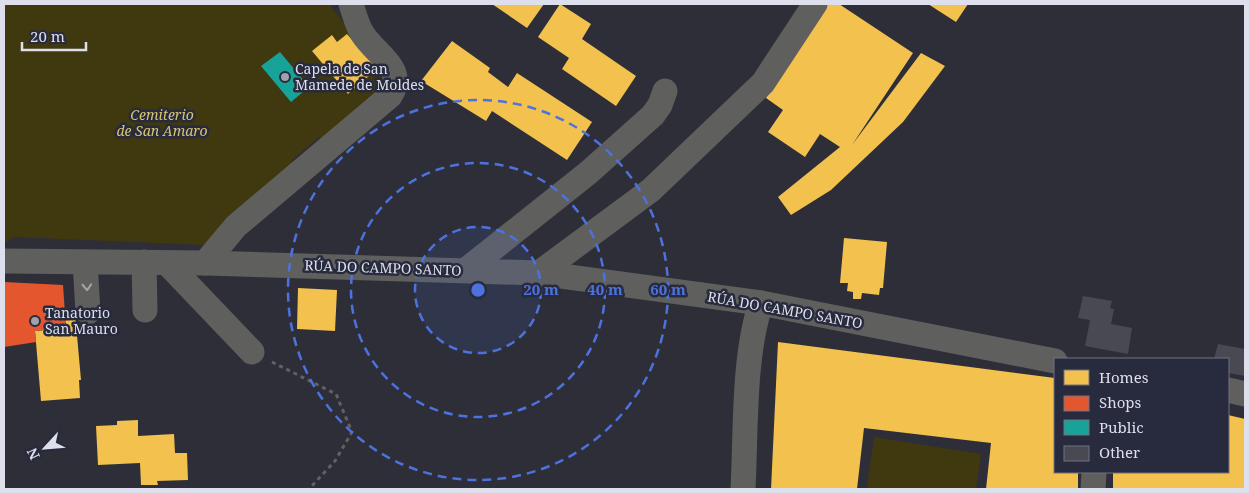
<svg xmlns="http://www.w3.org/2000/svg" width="1249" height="493" viewBox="0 0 1249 493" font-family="'Noto Serif',serif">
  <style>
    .green { fill: #40380f }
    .homes { fill: #f2c14e }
    .shops { fill: #e4572e }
    .public { fill: #17a398 }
    .building { fill: #484952 }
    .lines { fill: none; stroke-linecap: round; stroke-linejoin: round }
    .path { stroke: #616162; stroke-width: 3; stroke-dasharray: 4 4; stroke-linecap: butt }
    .minor { stroke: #5f5f5e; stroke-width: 25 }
    .oneway { stroke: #a4a5ac }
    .ring { fill: none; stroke: #4d72dd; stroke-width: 2.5; stroke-dasharray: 9 6 }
    .poi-dot { fill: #9fa1ad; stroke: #282a3d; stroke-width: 2 }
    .labels { text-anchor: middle; stroke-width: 5; stroke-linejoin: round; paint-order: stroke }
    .poi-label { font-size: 14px; fill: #dddfec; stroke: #282a3d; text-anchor: start }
    .park-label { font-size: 14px; font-style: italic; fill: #d8c66f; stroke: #282a3d }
    .street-label { font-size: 14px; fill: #dddfec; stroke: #282a3d }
    .centre { fill: #4d72dd; stroke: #282a3d; stroke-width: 2.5 }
    .ring-label { font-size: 15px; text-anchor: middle; font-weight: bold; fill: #4d72dd; stroke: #282a3d; stroke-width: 5; stroke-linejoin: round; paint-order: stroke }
  </style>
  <rect width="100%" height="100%" fill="#2d2e38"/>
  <g class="green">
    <path d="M 4,4 L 332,4 L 331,7 L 389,78 L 388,93 L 325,145 L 319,137 L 291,161 L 297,168 L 205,245 L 14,237 L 6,242 L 4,241 Z"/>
    <path d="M 874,437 L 981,454 L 976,489 L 869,489 L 867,486 Z"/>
  </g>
  <g class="homes">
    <path d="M 492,4 L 544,4 L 527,28 Z"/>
    <path d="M 560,4 L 591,24 L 582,39 L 636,76 L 616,106 L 562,69 L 569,58 L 538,37 Z"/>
    <path d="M 828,4 L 839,4 L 913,53 L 852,145 L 921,53 L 945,66 L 903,122 L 831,190 L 791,215 L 778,197 L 840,147 L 820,134 L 805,157 L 768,132 L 783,110 L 766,98 Z"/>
    <path d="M 928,4 L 968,4 L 956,22 Z"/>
    <path d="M 347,34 L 377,69 L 348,94 L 312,51 L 332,35 L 337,42 Z"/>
    <path d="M 452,41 L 490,68 L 488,72 L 508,87 L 517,73 L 592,122 L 567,160 L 492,111 L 486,121 L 421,81 Z"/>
    <path d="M 844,238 L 887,242 L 883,288 L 880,288 L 879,295 L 862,293 L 861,299 L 853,299 L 853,292 L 847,291 L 848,283 L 840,283 Z"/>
    <path d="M 298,288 L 337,290 L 335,331 L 297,329 Z"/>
    <path d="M 75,313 L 81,380 L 79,380 L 80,398 L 41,401 L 35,331 L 66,328 L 65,314 Z"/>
    <path d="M 778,342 L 1055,378 L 1055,472 L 1078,472 L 1078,489 L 986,489 L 991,443 L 864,428 L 857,489 L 771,489 Z"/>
    <path d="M 1228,415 L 1245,419 L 1245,489 L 1113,489 L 1113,472 L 1228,472 Z"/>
    <path d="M 138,420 L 138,436 L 174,434 L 175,453 L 187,453 L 188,480 L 157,481 L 158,485 L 141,485 L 140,463 L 98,465 L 96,426 L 117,425 L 117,421 Z"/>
  </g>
  <path class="shops" d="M 4,282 L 63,285 L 66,328 L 35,331 L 36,342 L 4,347 Z"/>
  <path class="public" d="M 280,52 L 309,87 L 291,102 L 261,66 Z"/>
  <g class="building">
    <path d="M 1083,296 L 1112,301 L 1110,308 L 1114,309 L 1111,324 L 1132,328 L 1128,354 L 1085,346 L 1090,320 L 1078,318 Z"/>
    <path d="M 1218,344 L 1245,349 L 1245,376 L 1228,373 L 1228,359 L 1214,359 Z"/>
  </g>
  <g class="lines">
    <path class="path" d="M 272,362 L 336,394 L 352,432 L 335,461 L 309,489"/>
    <g class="minor">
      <path d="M 4,261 L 205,263 L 539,273 L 761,303 L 1055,361"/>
      <path d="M 85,262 L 88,312"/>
      <path d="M 144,262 L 145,310"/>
      <path d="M 167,263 L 252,352"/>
      <path d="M 205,263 L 236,226 L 390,96 C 408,68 375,55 362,33 C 357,25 354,13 351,4"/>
      <path d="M 466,270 L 588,173 L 653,115 L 660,105 L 665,91"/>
      <path d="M 539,273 L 651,190 L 763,83 L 815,4"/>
      <path d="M 1228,390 L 1245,394"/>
      <path d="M 743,489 C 746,433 743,356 761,303"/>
      <path d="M 1093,489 L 1094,472"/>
    </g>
  </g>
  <defs><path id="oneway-chevron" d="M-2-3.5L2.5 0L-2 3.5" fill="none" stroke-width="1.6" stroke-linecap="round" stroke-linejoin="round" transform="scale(1.25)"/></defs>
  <use class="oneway" href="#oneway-chevron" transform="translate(87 287) rotate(87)"/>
  <circle cx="478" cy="290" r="63" fill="#4d72dd" fill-opacity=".12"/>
  <g class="ring">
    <circle cx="478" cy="290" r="63"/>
    <circle cx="478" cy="290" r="127"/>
    <circle cx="478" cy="290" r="190"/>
  </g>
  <g class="poi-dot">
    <circle cx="285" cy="77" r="5"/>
    <circle cx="35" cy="321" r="5"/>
  </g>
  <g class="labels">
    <g class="poi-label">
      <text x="295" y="74">Capela de San<tspan x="295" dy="16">Mamede de Moldes</tspan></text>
      <text x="45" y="318">Tanatorio<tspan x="45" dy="16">San Mauro</tspan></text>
    </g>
    <g class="park-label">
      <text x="162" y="120">Cemiterio<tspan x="162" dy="16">de San Amaro</tspan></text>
    </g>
    <g class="street-label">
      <text transform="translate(383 268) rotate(2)" y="5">RÚA DO CAMPO SANTO</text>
      <text transform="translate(785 310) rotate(10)" y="5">RÚA DO CAMPO SANTO</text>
    </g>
  </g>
  <circle cx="478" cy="290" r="8" class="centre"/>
  <g class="ring-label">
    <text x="541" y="295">20 m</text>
    <text x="605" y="295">40 m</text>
    <text x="668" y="295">60 m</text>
  </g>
  <rect width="1249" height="493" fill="none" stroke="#dddfec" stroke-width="10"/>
  <rect x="1054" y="358" width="175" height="115" fill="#282a3d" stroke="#707283"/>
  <rect x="1064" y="370" width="25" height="15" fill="#f2c14e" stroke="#707283"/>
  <text x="1099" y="383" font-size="15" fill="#dddfec">Homes</text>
  <rect x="1064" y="396" width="25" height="15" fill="#e4572e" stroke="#707283"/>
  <text x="1099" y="408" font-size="15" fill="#dddfec">Shops</text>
  <rect x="1064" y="420" width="25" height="15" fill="#17a398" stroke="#707283"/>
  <text x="1099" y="433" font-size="15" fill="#dddfec">Public</text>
  <rect x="1064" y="446" width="25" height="15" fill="#484952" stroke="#707283"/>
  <text x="1099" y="458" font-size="15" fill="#dddfec">Other</text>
  <g transform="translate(45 448) rotate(244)" stroke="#282a3d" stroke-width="4" paint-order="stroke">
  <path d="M0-4L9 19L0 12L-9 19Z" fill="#dddfec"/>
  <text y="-8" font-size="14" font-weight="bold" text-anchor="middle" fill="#dddfec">N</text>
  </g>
  <path d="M22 42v8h64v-8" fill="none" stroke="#dddfec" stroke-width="2.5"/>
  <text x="30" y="42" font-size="15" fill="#dddfec" stroke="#282a3d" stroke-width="4" paint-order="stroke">20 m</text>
</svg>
